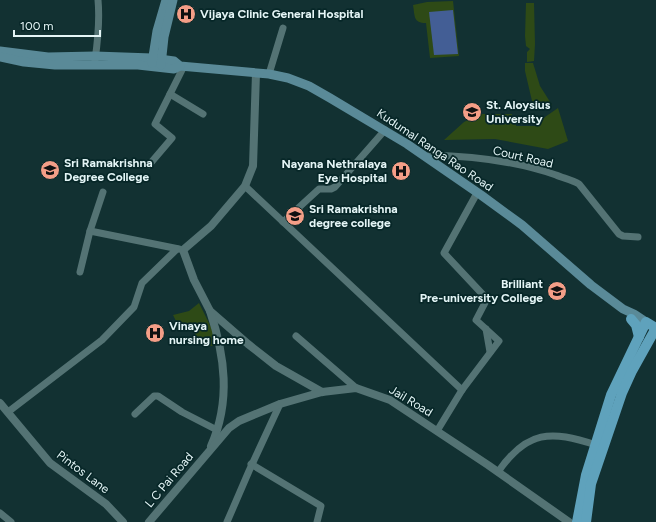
<svg xmlns="http://www.w3.org/2000/svg" width="656" height="522" viewBox="0 0 656 522" font-family="Figtree,sans-serif">
  <style>
    .green { fill: #2e4a16 }
    .water { fill: #435e95 }
    .lines { fill: none; stroke-linecap: round; stroke-linejoin: round }
    .minor { stroke: #547374; stroke-width: 7 }
    .tertiary { stroke: #547374; stroke-width: 8 }
    .secondary { stroke: #5a8a98; stroke-width: 9 }
    .primary { stroke: #5fa2bc; stroke-width: 10 }
    .labels { text-anchor: middle; stroke-width: 3.5; stroke-linejoin: round; paint-order: stroke }
    .poi-label { font-size: 12px; font-weight: bold; fill: #e4f5f6; stroke: #072728; text-anchor: start }
    .street-label { font-size: 12px; fill: #e4f5f6; stroke: #072728 }
  </style>
  <rect width="100%" height="100%" fill="#123132"/>
  <g class="green">
    <path d="M 453,1 L 459,56 L 430,58 L 426,23 C 413,23 415,16 413,5 L 427,2 Z"/>
    <path d="M 526,3 L 534,3 L 535,44 L 534,61 L 527,62 L 527,52 L 530,49 L 526,46 L 525,36 Z"/>
    <path d="M 525,63 L 533,63 L 540,86 L 552,105 L 545,107 L 532,101 L 525,71 Z"/>
    <path d="M 558,108 L 568,141 L 548,149 L 495,139 L 444,140 L 464,122 L 480,114 L 512,114 L 511,118 L 516,121 L 516,126 L 535,126 L 545,117 Z"/>
    <path d="M 199,303 L 214,333 L 213,346 L 202,345 L 196,338 L 197,336 L 190,329 L 176,321 L 173,315 L 189,311 Z"/>
  </g>
  <path class="water" d="M 453,10 L 458,54 L 434,55 L 429,12 Z"/>
  <g class="lines">
    <g class="minor">
      <path d="M 95,60 C 98,39 100,21 98,0"/>
      <path d="M 269,74 L 283,28"/>
      <path d="M 170,94 L 203,114"/>
      <path d="M 428,158 L 430,155 C 472,156 516,161 556,175 C 563,178 572,180 579,184 L 619,234 L 623,236 L 638,237"/>
      <path d="M 149,165 L 172,138 L 155,124 L 184,66"/>
      <path d="M 245,186 L 462,390"/>
      <path d="M 283,222 L 319,189 L 331,189 L 335,187 L 385,130"/>
      <path d="M 90,231 L 179,249"/>
      <path d="M 80,272 L 90,231 L 103,192"/>
      <path d="M 486,329 L 490,352"/>
      <path d="M 296,336 L 356,388"/>
      <path d="M 8,412 L 102,340 L 134,307 L 142,283 L 177,249"/>
      <path d="M 135,414 L 154,396 L 158,396 L 182,412 L 217,430"/>
      <path d="M 437,431 L 462,390 L 499,341 L 476,320 L 487,299 L 444,253 L 477,193"/>
      <path d="M 251,464 L 321,506 L 317,522"/>
      <path d="M 498,472 C 527,430 551,430 596,445"/>
      <path d="M 0,513 L 11,522"/>
      <path d="M 227,522 L 249,471 L 280,404"/>
    </g>
    <g class="tertiary">
      <path d="M 256,73 L 253,166 L 245,186 L 211,226 L 183,250 L 194,280 L 210,311 L 248,344 L 276,366 L 322,392"/>
      <path d="M 210,311 C 225,356 231,401 211,446"/>
      <path d="M 0,403 L 50,463 L 106,504 L 123,522"/>
      <path d="M 149,522 L 229,428 L 239,421 L 280,404 L 322,392 L 356,388 L 390,400 L 488,465 L 569,522"/>
    </g>
    <g class="secondary">
      <path d="M 0,51 L 48,57 L 95,56 L 152,58 L 174,61 L 180,66 L 269,74 L 288,78 L 309,86 L 330,98 L 407,144 L 481,195 L 522,225 L 591,285 L 623,309 L 634,314 L 646,322"/>
      <path d="M 0,57 L 24,62 L 55,65 L 138,65 L 174,69 L 180,66"/>
      <path d="M 152,63 L 157,31 L 166,0"/>
      <path d="M 161,65 L 164,37 L 173,0"/>
    </g>
    <g class="primary">
      <path d="M 631,319 L 636,325 L 639,337"/>
      <path d="M 577,522 L 586,475 L 611,395 L 646,322 L 656,328"/>
      <path d="M 586,522 L 591,484 L 622,393 L 632,371 L 656,328"/>
    </g>
  </g>
  <defs>
    <symbol id="hospital-disc" viewBox="-11 -11 22 22"><circle r="9.5" fill="#f49e87" stroke="#072728"/><path d="M-5-5h3v3.5h4V-5h3V5h-3V1.5h-4V5h-3Z" fill="#111"/></symbol>
    <symbol id="university-disc" viewBox="-11 -11 22 22"><circle r="9.5" fill="#f49e87" stroke="#072728"/><path d="M0-5L7-2L0 1L-7-2ZM-4 1L0 2.5L4 1V4Q0 6-4 4Z" fill="#111"/></symbol>
  </defs>
  <g fill-rule="evenodd">
    <use href="#hospital-disc" x="175" y="3" width="22" height="22"/>
    <use href="#university-disc" x="461" y="101" width="22" height="22"/>
    <use href="#university-disc" x="39" y="159" width="22" height="22"/>
    <use href="#hospital-disc" x="390" y="160" width="22" height="22"/>
    <use href="#university-disc" x="284" y="205" width="22" height="22"/>
    <use href="#university-disc" x="546" y="280" width="22" height="22"/>
    <use href="#hospital-disc" x="144" y="322" width="22" height="22"/>
  </g>
  <g class="labels">
    <g class="poi-label">
      <text x="200" y="18">Vijaya Clinic General Hospital</text>
      <text x="486" y="109">St. Aloysius<tspan x="486" dy="14">University</tspan></text>
      <text x="64" y="167">Sri Ramakrishna<tspan x="64" dy="14">Degree College</tspan></text>
      <text x="387" y="168" text-anchor="end">Nayana Nethralaya<tspan x="387" dy="14">Eye Hospital</tspan></text>
      <text x="309" y="213">Sri Ramakrishna<tspan x="309" dy="14">degree college</tspan></text>
      <text x="543" y="288" text-anchor="end">Brilliant<tspan x="543" dy="14">Pre-university College</tspan></text>
      <text x="169" y="330">Vinaya<tspan x="169" dy="14">nursing home</tspan></text>
    </g>
    <g class="street-label">
      <text transform="translate(435 150) rotate(34)" y="4">Kudumal Ranga Rao Road</text>
      <text transform="translate(523 157) rotate(13)" y="4">Court Road</text>
      <text transform="translate(411 401) rotate(31)" y="4">Jail Road</text>
      <text transform="translate(83 472) rotate(37)" y="4">Pintos Lane</text>
      <text transform="translate(169 480) rotate(-50)" y="4">L C Pai Road</text>
    </g>
  </g>
  <path d="M14 30v6h86v-6" fill="none" stroke="#e4f5f6" stroke-width="2"/>
  <text x="20" y="30" font-size="12" fill="#e4f5f6" stroke="#072728" stroke-width="3" paint-order="stroke">100 m</text>
</svg>
